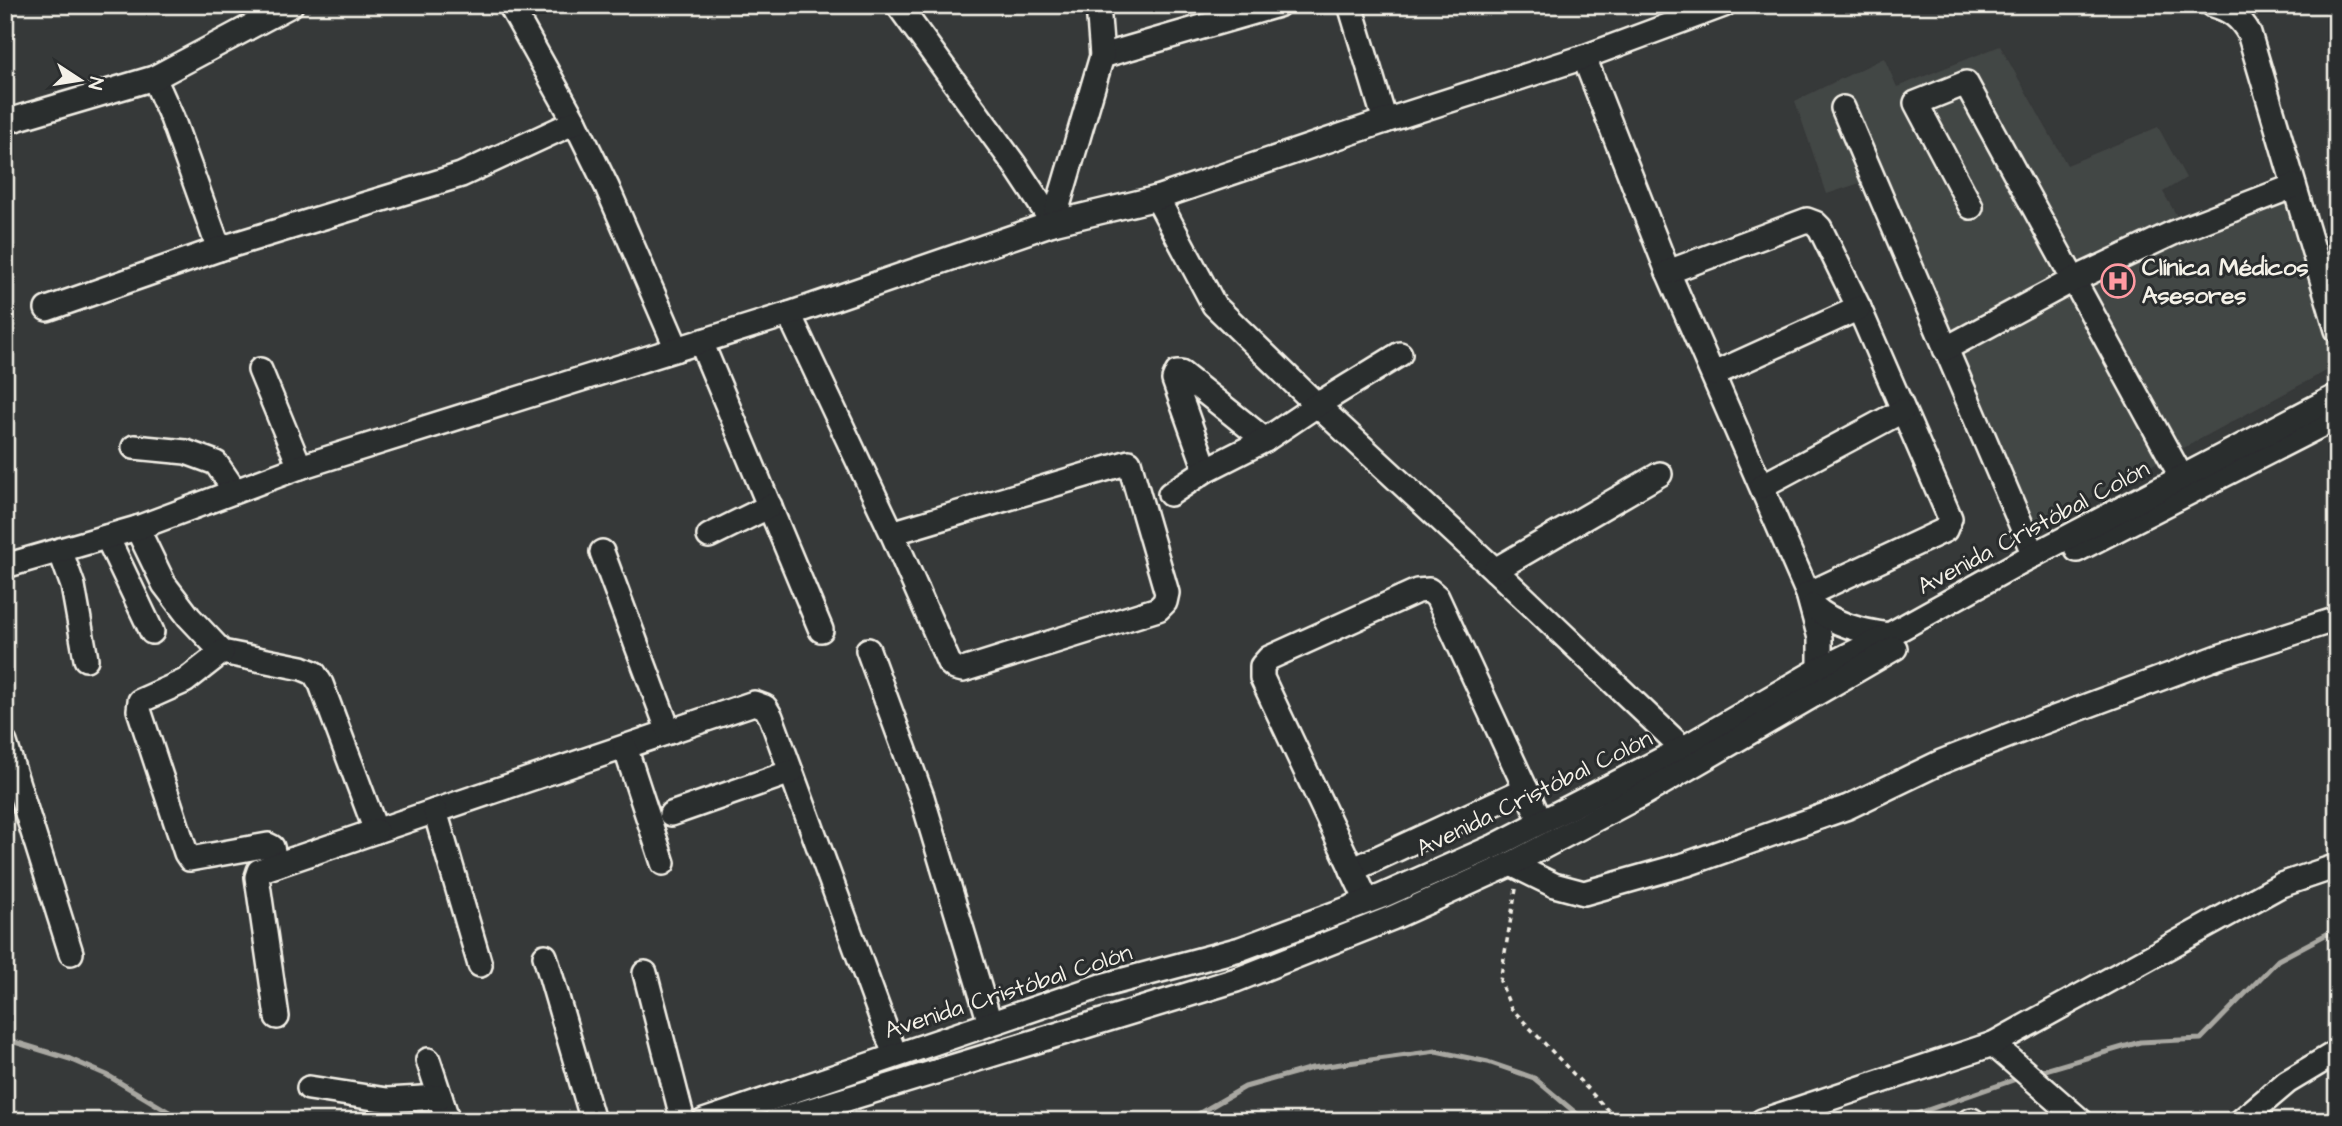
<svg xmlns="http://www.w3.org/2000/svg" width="2342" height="1126" viewBox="0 0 2342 1126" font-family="'Architects Daughter',sans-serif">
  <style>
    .built { fill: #434645 }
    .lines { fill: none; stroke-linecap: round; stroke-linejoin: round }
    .stream { stroke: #a8a7a1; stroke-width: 5 }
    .minor-casing { stroke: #f4f1e8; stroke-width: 28 }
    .path { stroke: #f4f1e8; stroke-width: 3.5; stroke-dasharray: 5 5; stroke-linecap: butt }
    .minor { stroke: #2a2d2e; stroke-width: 23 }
    .labels { text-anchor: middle; stroke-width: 6; stroke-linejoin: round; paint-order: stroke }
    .poi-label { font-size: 24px; font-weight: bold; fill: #f4f1e8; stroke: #2a2d2e; text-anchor: start }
    .street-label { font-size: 24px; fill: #f4f1e8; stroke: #2a2d2e }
  </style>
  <rect width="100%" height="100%" fill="#363939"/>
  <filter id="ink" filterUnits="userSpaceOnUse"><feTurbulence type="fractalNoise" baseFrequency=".0143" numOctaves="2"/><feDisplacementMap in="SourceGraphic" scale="14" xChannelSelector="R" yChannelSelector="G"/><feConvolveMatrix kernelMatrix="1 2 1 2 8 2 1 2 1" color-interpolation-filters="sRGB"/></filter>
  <g filter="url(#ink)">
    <path class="built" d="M 2000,46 L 2067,165 L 2158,127 L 2186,178 L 2163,192 L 2182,225 L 2285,175 L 2337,336 L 2337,365 L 2030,531 L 1872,179 L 1827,194 L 1795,101 L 1884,58 L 1897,87 Z"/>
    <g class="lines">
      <g class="stream">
        <path d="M 5,1039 L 70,1059 L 107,1075 L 184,1121"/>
        <path d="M 2035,1073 L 2140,1042 L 2201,1039 L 2278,960 L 2327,934 L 2337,935"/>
        <path d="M 1186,1121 L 1245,1087 L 1312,1068 L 1436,1051 L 1488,1062 L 1534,1078 L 1577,1114 L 1580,1121"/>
        <path d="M 1896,1121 L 2022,1077"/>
      </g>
      <defs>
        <g id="minor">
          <path d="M 510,5 L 575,122 L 607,187 L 677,349"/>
          <path d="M 898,5 L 1014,164 L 1053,223"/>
          <path d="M 1350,5 L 1385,121"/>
          <path d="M 2213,5 C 2230,10 2240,17 2249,33 L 2337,330"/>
          <path d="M 1102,56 L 1278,5"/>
          <path d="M 1584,57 L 1668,272 L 1808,594 L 1820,638 L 1820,669"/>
          <path d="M 154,78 L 172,118 L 219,249"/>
          <path d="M 1843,108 L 2034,555"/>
          <path d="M 5,122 L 154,78 L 291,5"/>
          <path d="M 1157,198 L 1214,305 L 1317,405 L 1495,570 L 1693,758"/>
          <path d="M 1971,207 L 1916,103 L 1966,83 L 2182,478"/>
          <path d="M 1053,223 L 1102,56 L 1098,5"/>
          <path d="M 1668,272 L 1807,220 L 1815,223 L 1820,228 L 1859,308 L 1950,518 L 1945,530 L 1808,594"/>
          <path d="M 47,309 L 219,249 L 461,175 L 575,122"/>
          <path d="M 789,314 L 892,533 L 949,663 L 955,668 L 963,670 L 1158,609 L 1165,602 L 1167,593 L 1129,462 L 892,533"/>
          <path d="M 701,342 L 821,630"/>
          <path d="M 1945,349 L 2073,280 L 2175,232 L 2294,186"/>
          <path d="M 260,370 L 300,467"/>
          <path d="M 1714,374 L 1859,308"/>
          <path d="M 134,447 L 186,452 L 216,463 L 235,491"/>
          <path d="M 1206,470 L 1174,380 L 1177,373 L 1181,373 L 1265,440"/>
          <path d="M 1762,486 L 1902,411"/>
          <path d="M 1170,494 L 1206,470 L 1265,440 L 1317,405 L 1400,354"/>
          <path d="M 137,528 L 164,584 L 189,617 L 222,652 L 302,668 L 314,673 L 321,684 L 376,831 L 754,703 L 765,707 L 771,717 L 895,1055"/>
          <path d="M 709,536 L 770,506"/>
          <path d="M 107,537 L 152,632"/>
          <path d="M 60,550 L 73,586 L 86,659"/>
          <path d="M 2077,550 L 2337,417"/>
          <path d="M 602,552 L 669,732"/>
          <path d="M 5,566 L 137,528 L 300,467 L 789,314 L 1053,223 L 1157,198 L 1385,121 L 1584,57 L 1724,5"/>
          <path d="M 1495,570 L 1660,474"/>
          <path d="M 1813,606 C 1834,625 1861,631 1889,635"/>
          <path d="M 868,650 L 922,797 L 990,1023"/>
          <path d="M 222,652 L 185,681 L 140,701 L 139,710 L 186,853 L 190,859 L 268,845 L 272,847 L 276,865"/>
          <path d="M 5,743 L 71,953"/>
          <path d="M 625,747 L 663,863"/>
          <path d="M 435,811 L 480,965"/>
          <path d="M 671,814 L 791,772"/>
          <path d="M 1511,864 L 1554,885 L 1584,893 L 1687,864 L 1848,807 L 1941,762 L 2038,724 L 2218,657 L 2337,619"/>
          <path d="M 1352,870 L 1526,789"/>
          <path d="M 1367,901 L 1262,678 L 1262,666 L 1269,658 L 1417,591 L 1429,590 L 1437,597 L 1541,822"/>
          <path d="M 545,956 L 593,1121"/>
          <path d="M 645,973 L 683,1121"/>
          <path d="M 277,1017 L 257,877 L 259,871 L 376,831"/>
          <path d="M 1993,1044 L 2081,1121"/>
          <path d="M 428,1060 L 448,1121"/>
          <path d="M 309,1088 L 387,1100 L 440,1097"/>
          <path d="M 704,1121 L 1101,986 L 1240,949 L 1382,896 L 1495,846 L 1684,748 L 1820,669 L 1889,635 L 2022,561 L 2337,396"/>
          <path d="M 775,1121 L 1236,980 L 1392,918 L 1511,864 L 1645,793 L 1895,648"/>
          <path d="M 1762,1121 L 1993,1044 L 2281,885 L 2337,866"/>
          <path d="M 1969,1121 L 1972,1120"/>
          <path d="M 2241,1121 L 2287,1082 L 2337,1052"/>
        </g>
      </defs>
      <use href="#minor" class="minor-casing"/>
      <path class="path" d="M 1516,889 L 1500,981 L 1511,1008 L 1618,1121"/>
      <use href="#minor" class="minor"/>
    </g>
  </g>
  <defs>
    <symbol id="hospital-ring" viewBox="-11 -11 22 22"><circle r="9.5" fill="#2a2d2e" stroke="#ff9aa2" stroke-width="1.5"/><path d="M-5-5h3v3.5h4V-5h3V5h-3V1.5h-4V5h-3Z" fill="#ff9aa2"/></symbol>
  </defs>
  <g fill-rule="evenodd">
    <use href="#hospital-ring" x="2099" y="262" width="38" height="38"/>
  </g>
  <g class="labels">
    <g class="poi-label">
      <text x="2142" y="275">Clínica Médicos<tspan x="2142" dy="28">Asesores</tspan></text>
    </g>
    <g class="street-label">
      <text transform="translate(2033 527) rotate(-28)" y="8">Avenida Cristóbal Colón</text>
      <text transform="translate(1534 793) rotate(-26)" y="8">Avenida Cristóbal Colón</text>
      <text transform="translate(1008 991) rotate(-18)" y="8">Avenida Cristóbal Colón</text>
    </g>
  </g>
  <rect width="2342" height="1126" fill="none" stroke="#2a2d2e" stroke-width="28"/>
  <rect x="14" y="14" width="2314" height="1098" fill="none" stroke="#f4f1e8" stroke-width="2.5" filter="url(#ink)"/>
  <g transform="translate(80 80) rotate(102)" stroke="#2a2d2e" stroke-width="5" paint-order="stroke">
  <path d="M0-5L12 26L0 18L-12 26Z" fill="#f4f1e8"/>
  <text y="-10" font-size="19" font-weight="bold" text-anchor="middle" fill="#f4f1e8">N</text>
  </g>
</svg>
